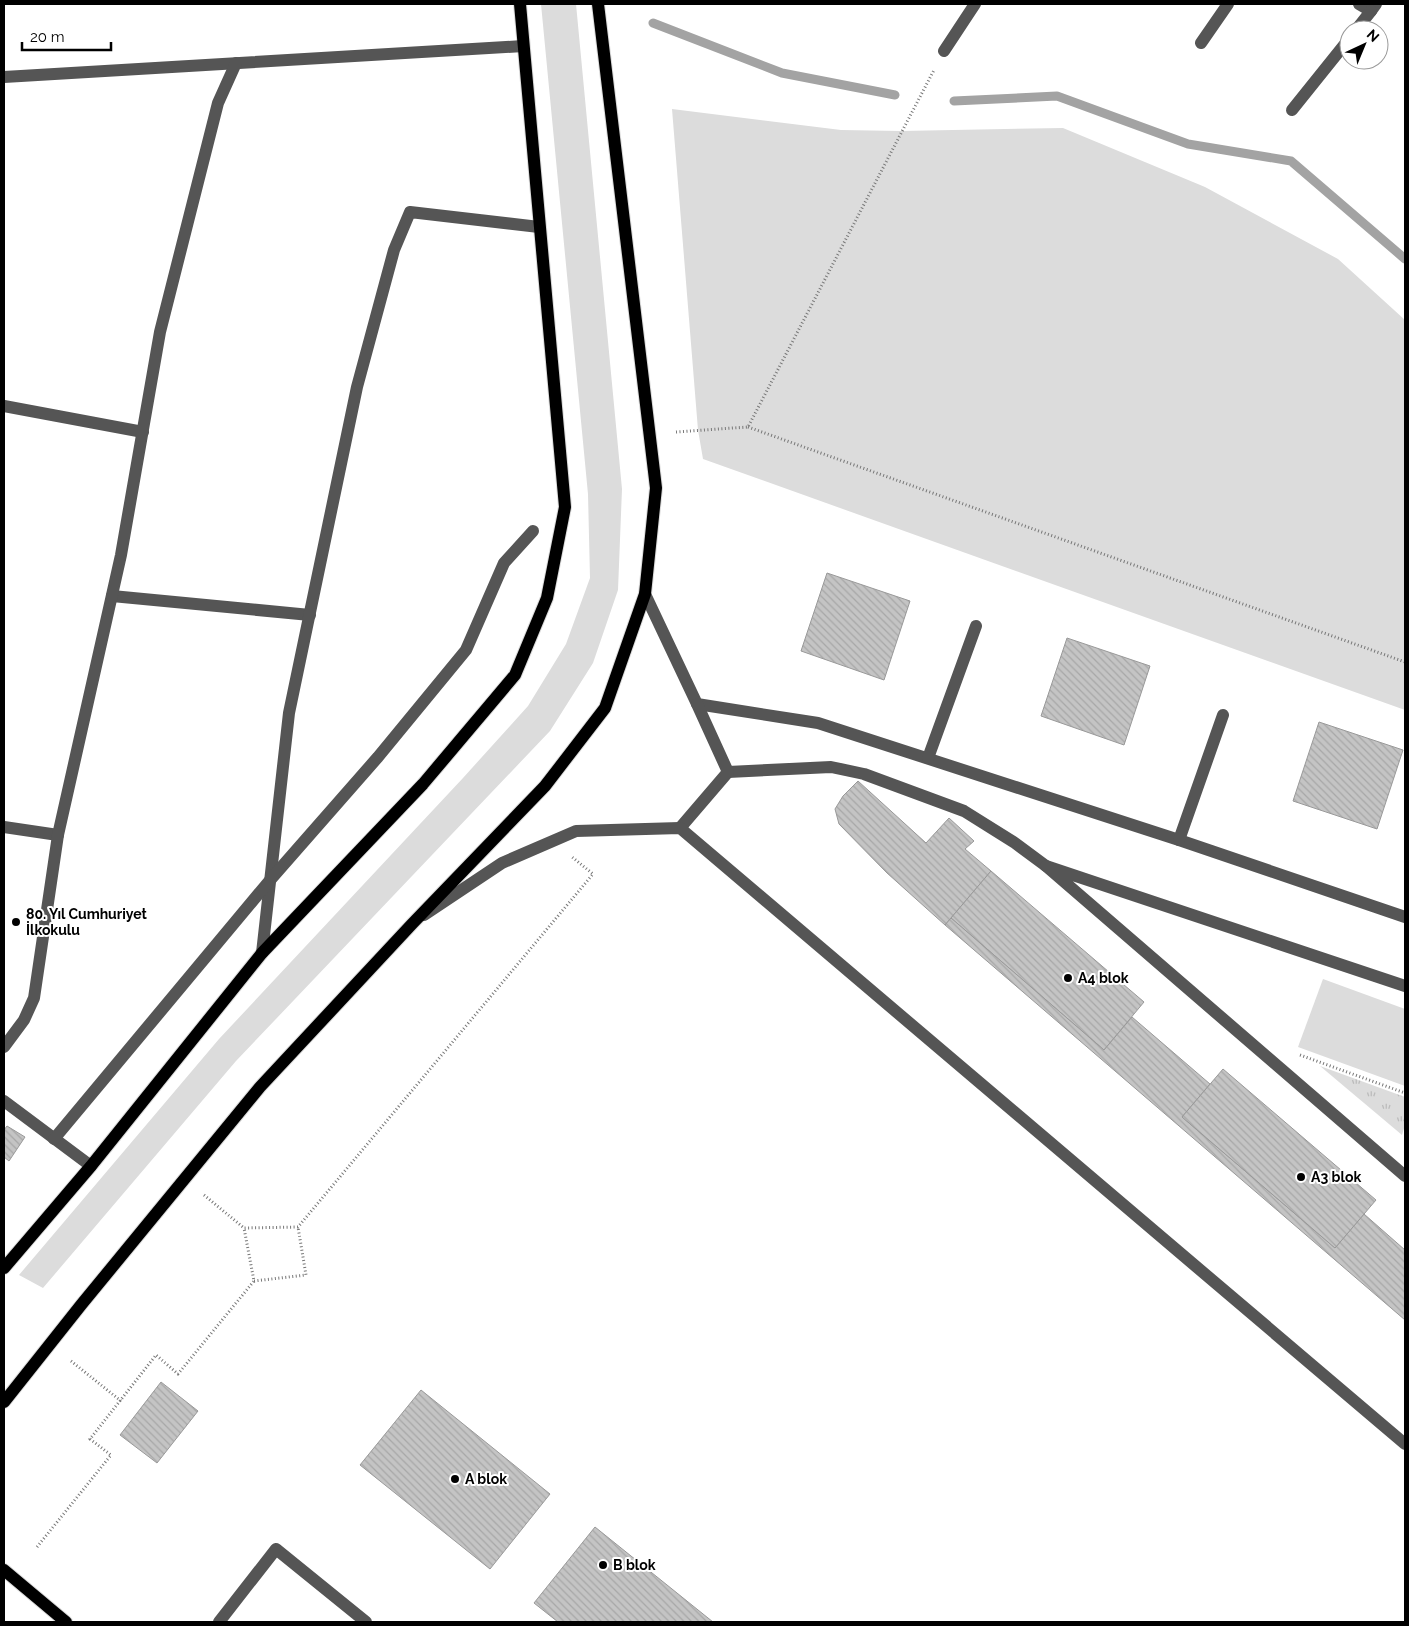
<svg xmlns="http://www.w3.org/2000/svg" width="1409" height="1626" viewBox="0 0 1409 1626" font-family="Raleway,sans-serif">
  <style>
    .grass { fill: #dcdcdc }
    .park { fill: url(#park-tufts) }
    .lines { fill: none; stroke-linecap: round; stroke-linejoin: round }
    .stream { stroke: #a3a3a3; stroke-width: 9 }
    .building { fill: url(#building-back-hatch); stroke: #999 }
    .major-casing { stroke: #dbdbdb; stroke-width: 14 }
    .path { stroke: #777; stroke-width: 3; stroke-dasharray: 1 2.5; stroke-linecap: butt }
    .minor { stroke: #555; stroke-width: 12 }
    .major { stroke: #000; stroke-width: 12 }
    .poi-dot { fill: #000; stroke: #fff; stroke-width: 2 }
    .labels { text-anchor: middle; stroke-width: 4; stroke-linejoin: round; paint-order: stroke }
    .poi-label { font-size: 14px; font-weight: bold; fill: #000; stroke: #fff; text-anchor: start }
  </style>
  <defs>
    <pattern id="park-tufts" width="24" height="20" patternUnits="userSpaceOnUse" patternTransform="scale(1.25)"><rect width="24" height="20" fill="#dcdcdc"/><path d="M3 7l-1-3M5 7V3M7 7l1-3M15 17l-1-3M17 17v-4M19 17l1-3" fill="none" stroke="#bbb"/></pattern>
    <pattern id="building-back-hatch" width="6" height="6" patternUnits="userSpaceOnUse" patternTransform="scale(1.25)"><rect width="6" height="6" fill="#c4c4c4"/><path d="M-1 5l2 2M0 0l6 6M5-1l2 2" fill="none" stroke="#a7a7a7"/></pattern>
  </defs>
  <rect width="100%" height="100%" fill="#fff"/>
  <g class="grass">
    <path d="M 541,4 L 576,4 L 622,489 L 618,590 L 593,663 L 550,731 L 236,1061 L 43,1288 L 19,1275 L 219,1039 L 463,778 L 528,706 L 566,644 L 590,578 L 588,494 Z"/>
    <path d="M 672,109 L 841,130 L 901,131 L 1063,128 L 1205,187 L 1338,259 L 1405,320 L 1405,710 L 703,459 L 698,430 Z"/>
    <path d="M 1323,979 L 1405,1009 L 1405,1086 L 1298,1047 Z"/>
  </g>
  <path class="park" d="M 1320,1066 L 1405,1097 L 1405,1125 L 1402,1135 Z"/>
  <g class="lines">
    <g class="stream">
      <path d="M 653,23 L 782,73 L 895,95"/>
      <path d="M 954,101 L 1057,96 L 1188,144 L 1291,161 L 1405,259"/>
    </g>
  </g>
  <g class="building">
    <path d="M 827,573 L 910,601 L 884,680 L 801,651 Z"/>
    <path d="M 1067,638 L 1150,666 L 1124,745 L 1041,716 Z"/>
    <path d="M 1319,722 L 1403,750 L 1377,829 L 1293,801 Z"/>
    <path d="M 858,781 L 926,843 L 949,818 L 974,841 L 965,849 L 991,871 L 945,925 L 887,873 L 839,824 L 835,809 L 843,796 Z"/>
    <path d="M 991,871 L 1144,1002 L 1104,1050 L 951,918 Z"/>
    <path d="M 951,918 L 1104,1050 L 1132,1017 L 1210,1084 L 1182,1117 L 1335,1248 L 1364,1214 L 1405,1250 L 1405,1320 L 945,925 Z"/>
    <path d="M 1223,1069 L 1376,1200 L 1335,1248 L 1182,1117 Z"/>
    <path d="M 7,1126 L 25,1137 L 9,1161 L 4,1157 L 4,1130 Z"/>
    <path d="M 161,1382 L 198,1411 L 157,1463 L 120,1435 Z"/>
    <path d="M 421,1390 L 550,1494 L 490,1569 L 360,1465 Z"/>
    <path d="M 595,1527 L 713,1622 L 558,1622 L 534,1603 Z"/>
  </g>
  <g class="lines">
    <defs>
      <g id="major">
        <path d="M 4,1268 L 91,1166 L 262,953 L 423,784 L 515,675 L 547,598 L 565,507 L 520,4"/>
        <path d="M 4,1402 L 81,1305 L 260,1087 L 412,924 L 545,786 L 605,708 L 645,594 L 656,488 L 598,4"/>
        <path d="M 4,1570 L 66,1622"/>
      </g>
    </defs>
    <use href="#major" class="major-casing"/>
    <g class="path">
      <path d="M 748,427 L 1405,662"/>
      <path d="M 676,432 L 748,427 L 934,70"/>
      <path d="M 1300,1055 L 1405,1093"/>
      <path d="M 204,1195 L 244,1228"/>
      <path d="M 254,1281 L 306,1275 L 298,1227"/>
      <path d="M 71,1361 L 121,1401"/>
      <path d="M 37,1547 L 111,1455 L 90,1439 L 156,1355 L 178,1374 L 254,1281 L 244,1228 L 298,1227 L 593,874 L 572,857"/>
    </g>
    <g class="minor">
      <path d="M 1359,4 L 1371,11 L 1376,4"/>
      <path d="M 1356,30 L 1371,11"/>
      <path d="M 1201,43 L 1228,4"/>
      <path d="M 944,51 L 975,4"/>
      <path d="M 4,77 L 523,46"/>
      <path d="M 1292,110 L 1349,39"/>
      <path d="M 4,406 L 143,432"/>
      <path d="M 645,594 L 697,704 L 818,723 L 1179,840 L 1405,917"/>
      <path d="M 112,596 L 310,615"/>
      <path d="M 928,758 L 976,626"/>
      <path d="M 728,772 L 831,767 L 864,774 L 964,811 L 1015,843 L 1046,866"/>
      <path d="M 4,827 L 58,835"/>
      <path d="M 680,828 L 728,772 L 697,704"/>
      <path d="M 1179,840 L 1223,715"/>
      <path d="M 424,915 L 502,863 L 576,831 L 680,828 L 1405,1444"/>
      <path d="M 262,953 L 289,713 L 357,387 L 394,250 L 410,212 L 539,227"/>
      <path d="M 1405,986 L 1046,866 L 1405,1176"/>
      <path d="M 4,1047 L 24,1020 L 34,998 L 58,835 L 121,555 L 160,332 L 218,103 L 236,63"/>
      <path d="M 4,1101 L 91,1166"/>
      <path d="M 54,1139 L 271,879 L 378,757 L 466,650 L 504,563 L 533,531"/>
      <path d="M 219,1622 L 276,1549 L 366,1622"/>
    </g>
    <use href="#major" class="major"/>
  </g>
  <g class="poi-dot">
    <circle cx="16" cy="922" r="5"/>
    <circle cx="1068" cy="978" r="5"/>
    <circle cx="1301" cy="1177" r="5"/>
    <circle cx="455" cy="1479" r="5"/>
    <circle cx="603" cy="1565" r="5"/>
  </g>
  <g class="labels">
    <g class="poi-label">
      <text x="26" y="919">80. Yıl Cumhuriyet<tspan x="26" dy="16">İlkokulu</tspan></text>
      <text x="1078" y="983">A4 blok</text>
      <text x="1311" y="1182">A3 blok</text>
      <text x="465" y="1484">A blok</text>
      <text x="613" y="1570">B blok</text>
    </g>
  </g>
  <rect width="1409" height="1626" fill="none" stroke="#000000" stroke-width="10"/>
  <g transform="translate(1364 45) rotate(44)"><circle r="24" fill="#ffffff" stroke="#999999"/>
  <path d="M0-4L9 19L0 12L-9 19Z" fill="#000000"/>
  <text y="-8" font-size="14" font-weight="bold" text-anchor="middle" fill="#000000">N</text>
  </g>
  <path d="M22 42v8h89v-8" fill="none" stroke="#000000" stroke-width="2.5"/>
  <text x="30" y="42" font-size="15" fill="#000000" stroke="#ffffff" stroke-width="4" paint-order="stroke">20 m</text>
</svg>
